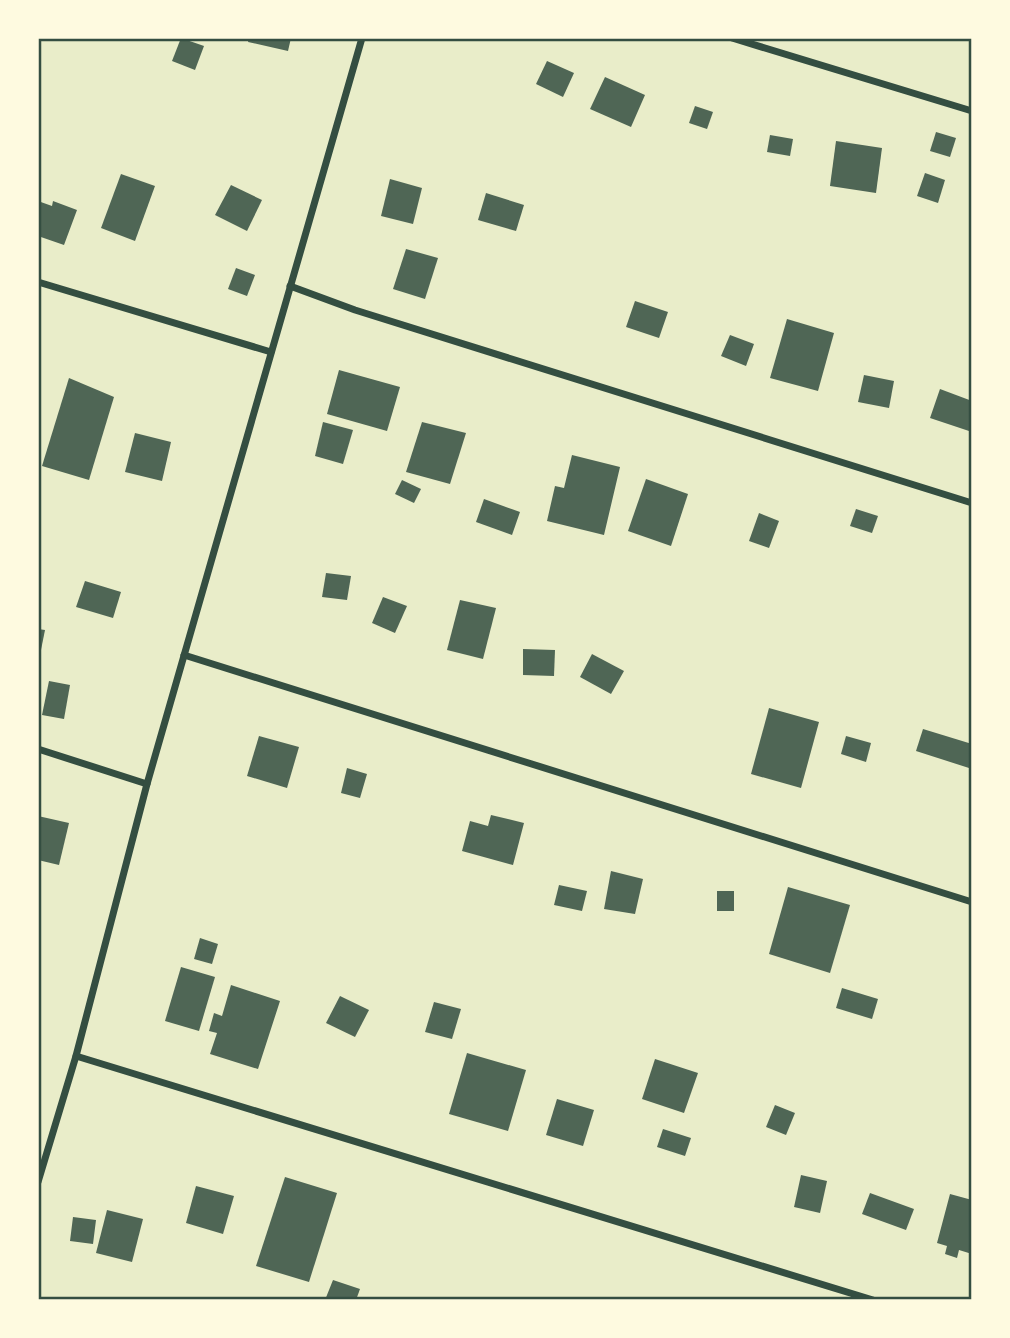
<svg xmlns="http://www.w3.org/2000/svg" width="1010" height="1338" viewBox="0 0 1010 1338" font-family="'Varela Round',sans-serif">
  <style>
    .building { fill: #4f6655 }
    .lines { fill: none; stroke-linecap: round; stroke-linejoin: round }
    .minor { stroke: #344e41; stroke-width: 7 }
    .neatline { fill: none; stroke: #344e41; stroke-width: 2.5 }
  </style>
  <rect width="100%" height="100%" fill="#e9edc9"/>
  <g class="building">
    <path d="M 181,38 L 204,46 L 195,70 L 172,61 Z"/>
    <path d="M 249,38 L 291,38 L 288,51 L 248,42 Z"/>
    <path d="M 547,61 L 574,73 L 563,97 L 536,84 Z"/>
    <path d="M 605,77 L 645,95 L 631,127 L 590,109 Z"/>
    <path d="M 695,106 L 713,112 L 707,129 L 689,123 Z"/>
    <path d="M 936,132 L 956,138 L 950,157 L 930,151 Z"/>
    <path d="M 770,135 L 793,139 L 790,156 L 767,152 Z"/>
    <path d="M 836,141 L 882,148 L 876,193 L 830,186 Z"/>
    <path d="M 925,173 L 945,180 L 938,203 L 917,196 Z"/>
    <path d="M 121,174 L 155,186 L 135,241 L 101,228 Z"/>
    <path d="M 390,179 L 422,188 L 413,224 L 381,216 Z"/>
    <path d="M 231,185 L 262,200 L 247,231 L 215,215 Z"/>
    <path d="M 486,193 L 524,205 L 516,231 L 478,220 Z"/>
    <path d="M 38,201 L 52,206 L 53,201 L 77,210 L 64,245 L 38,236 Z"/>
    <path d="M 406,249 L 438,258 L 425,299 L 393,289 Z"/>
    <path d="M 236,268 L 255,275 L 247,296 L 228,289 Z"/>
    <path d="M 635,301 L 668,312 L 659,338 L 626,327 Z"/>
    <path d="M 787,319 L 834,333 L 818,391 L 770,378 Z"/>
    <path d="M 730,335 L 754,344 L 746,366 L 721,356 Z"/>
    <path d="M 339,370 L 400,387 L 387,431 L 327,414 Z"/>
    <path d="M 864,375 L 894,381 L 889,408 L 858,402 Z"/>
    <path d="M 69,378 L 114,397 L 89,480 L 42,466 Z"/>
    <path d="M 940,389 L 972,401 L 969,431 L 930,418 Z"/>
    <path d="M 323,422 L 353,430 L 343,464 L 315,456 Z"/>
    <path d="M 422,422 L 466,433 L 450,484 L 406,472 Z"/>
    <path d="M 135,433 L 171,442 L 162,481 L 125,472 Z"/>
    <path d="M 572,455 L 620,467 L 604,535 L 547,521 L 555,486 L 564,488 Z"/>
    <path d="M 646,479 L 688,494 L 671,546 L 628,531 Z"/>
    <path d="M 402,480 L 421,489 L 414,503 L 395,494 Z"/>
    <path d="M 484,499 L 520,512 L 512,535 L 476,522 Z"/>
    <path d="M 856,509 L 878,516 L 872,533 L 850,526 Z"/>
    <path d="M 759,513 L 779,521 L 769,548 L 749,541 Z"/>
    <path d="M 326,573 L 351,576 L 347,600 L 322,597 Z"/>
    <path d="M 85,581 L 121,592 L 113,618 L 76,607 Z"/>
    <path d="M 383,597 L 407,606 L 395,633 L 372,623 Z"/>
    <path d="M 460,600 L 496,608 L 483,659 L 447,650 Z"/>
    <path d="M 38,629 L 45,630 L 40,655 L 38,655 Z"/>
    <path d="M 523,649 L 555,650 L 554,676 L 523,675 Z"/>
    <path d="M 592,654 L 624,671 L 611,694 L 580,677 Z"/>
    <path d="M 49,681 L 70,685 L 64,719 L 42,715 Z"/>
    <path d="M 769,708 L 819,722 L 801,788 L 751,774 Z"/>
    <path d="M 923,729 L 972,744 L 969,768 L 916,751 Z"/>
    <path d="M 259,736 L 299,747 L 287,788 L 247,776 Z"/>
    <path d="M 846,736 L 871,743 L 866,762 L 841,754 Z"/>
    <path d="M 347,768 L 367,774 L 360,798 L 341,793 Z"/>
    <path d="M 491,815 L 524,823 L 513,865 L 462,851 L 470,821 L 488,826 Z"/>
    <path d="M 38,816 L 69,823 L 59,865 L 38,860 Z"/>
    <path d="M 611,871 L 643,879 L 635,914 L 604,909 Z"/>
    <path d="M 559,885 L 587,891 L 582,911 L 554,905 Z"/>
    <path d="M 788,887 L 850,905 L 830,973 L 769,954 Z"/>
    <rect x="717" y="891" width="17" height="20"/>
    <path d="M 200,938 L 218,944 L 212,964 L 194,959 Z"/>
    <path d="M 181,967 L 215,977 L 199,1031 L 165,1021 Z"/>
    <path d="M 231,985 L 280,1001 L 258,1069 L 210,1054 L 217,1033 L 209,1031 L 214,1013 L 222,1016 Z"/>
    <path d="M 842,988 L 878,999 L 872,1019 L 836,1008 Z"/>
    <path d="M 340,996 L 369,1010 L 355,1037 L 326,1023 Z"/>
    <path d="M 434,1002 L 461,1009 L 452,1039 L 425,1032 Z"/>
    <path d="M 467,1053 L 526,1070 L 508,1131 L 449,1114 Z"/>
    <path d="M 655,1059 L 698,1073 L 684,1113 L 642,1099 Z"/>
    <path d="M 557,1099 L 594,1110 L 583,1146 L 546,1135 Z"/>
    <path d="M 775,1105 L 795,1113 L 786,1135 L 766,1127 Z"/>
    <path d="M 663,1129 L 691,1138 L 685,1156 L 657,1147 Z"/>
    <path d="M 801,1175 L 827,1181 L 820,1213 L 794,1207 Z"/>
    <path d="M 285,1177 L 337,1193 L 309,1282 L 256,1266 Z"/>
    <path d="M 196,1186 L 234,1196 L 223,1234 L 186,1223 Z"/>
    <path d="M 870,1193 L 914,1209 L 906,1230 L 862,1214 Z"/>
    <path d="M 950,1194 L 972,1200 L 972,1254 L 959,1250 L 957,1258 L 945,1254 L 947,1246 L 937,1243 Z"/>
    <path d="M 107,1210 L 143,1219 L 132,1262 L 96,1253 Z"/>
    <path d="M 73,1217 L 96,1220 L 93,1244 L 70,1241 Z"/>
    <path d="M 333,1280 L 360,1289 L 356,1300 L 325,1300 Z"/>
  </g>
  <g class="lines">
    <g class="minor">
      <path d="M 732,38 L 972,111"/>
      <path d="M 38,282 L 271,352"/>
      <path d="M 290,286 L 355,310 L 972,503"/>
      <path d="M 184,655 L 972,902"/>
      <path d="M 38,749 L 147,784"/>
      <path d="M 76,1056 L 873,1300"/>
      <path d="M 38,1182 L 76,1056 L 147,784 L 362,38"/>
    </g>
  </g>
  <rect width="1010" height="1338" fill="none" stroke="#fefae0" stroke-width="80"/>
  <rect x="40" y="40" width="930" height="1258" class="neatline"/>
</svg>
